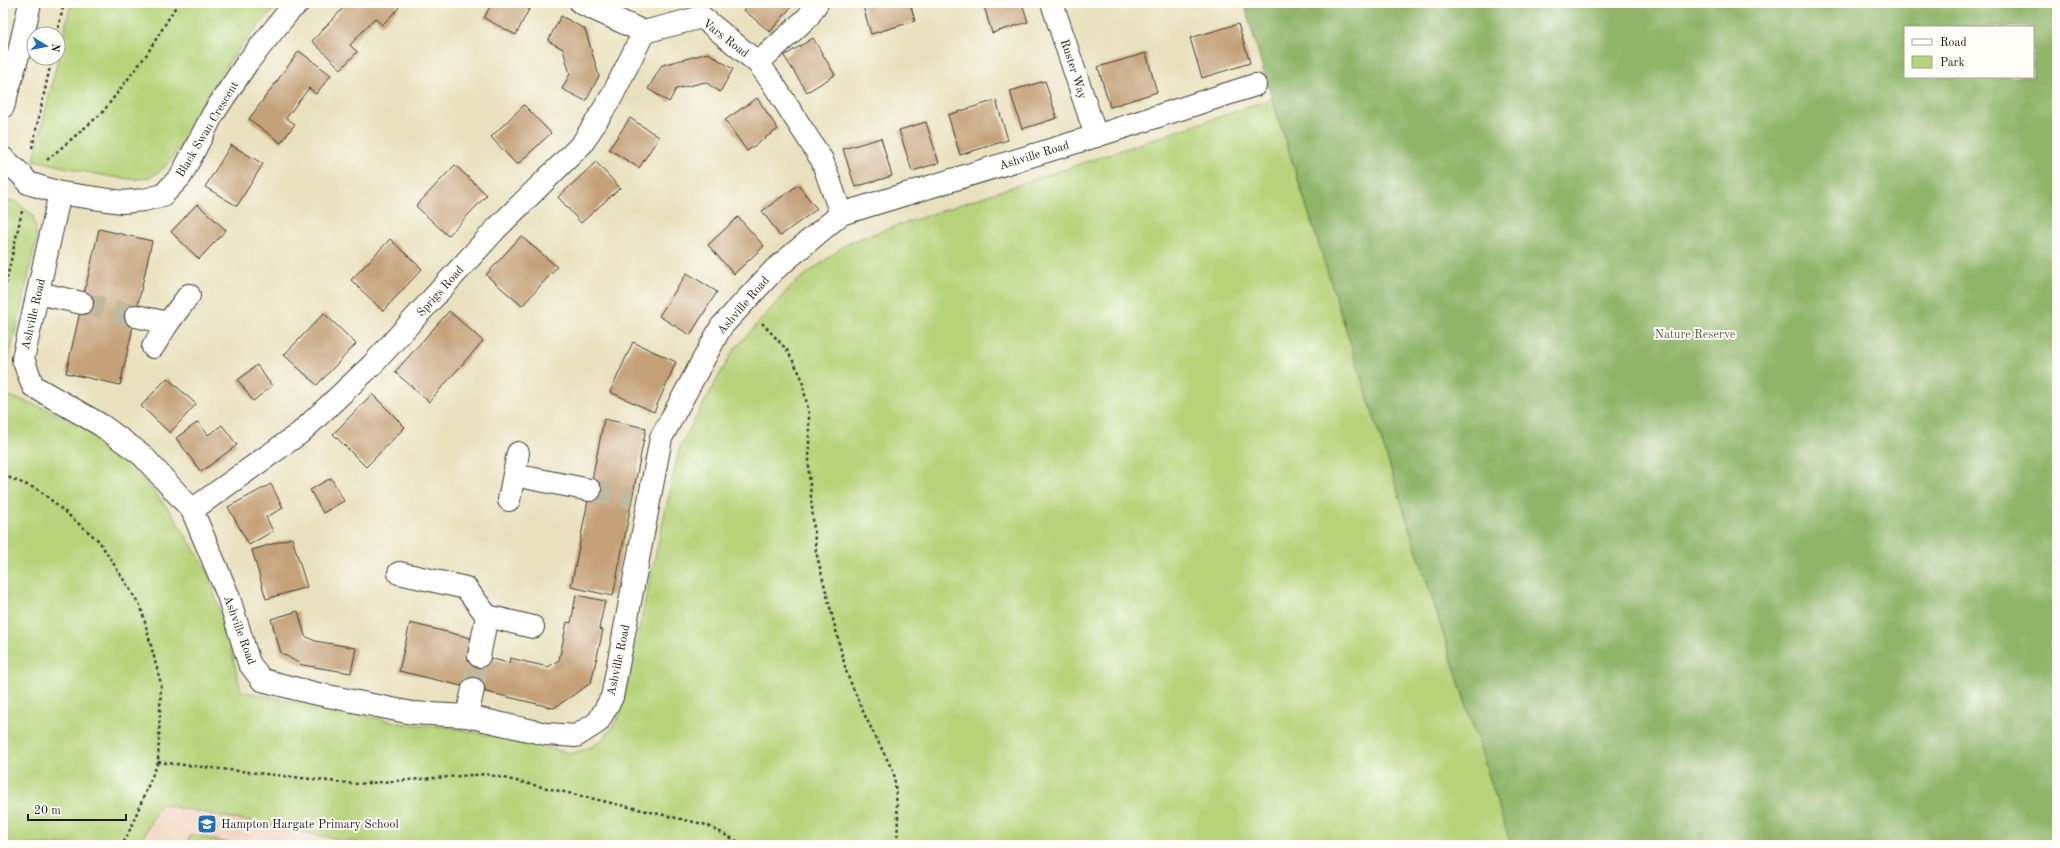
<svg xmlns="http://www.w3.org/2000/svg" width="2060" height="848" viewBox="0 0 2060 848" font-family="'Old Standard TT',serif">
  <style>
    .built { fill: #f3d4be }
    .green { fill: #b6d379; stroke: #69784a }
    .forest { fill: #90b569; stroke: #566842; fill-rule: evenodd }
    .building { fill: #c4a178 }
    .lines { fill: none; stroke-linecap: round; stroke-linejoin: round }
    .minor-tunnel { stroke: #c0ba9d; stroke-width: 22; stroke-dasharray: 22 11; stroke-linecap: butt }
    .minor-casing { stroke: #3b3a34; stroke-width: 24 }
    .path { stroke: #3b3a34; stroke-width: 2.5; stroke-dasharray: 3 3; stroke-linecap: butt }
    .minor { stroke: #fff; stroke-width: 22 }
    .labels { text-anchor: middle; stroke-width: 4; stroke-linejoin: round; paint-order: stroke }
    .street-label { font-size: 12px; fill: #1c1c1c; stroke: #fdfcf7 }
    .park-label { font-size: 12px; fill: #525c3d; stroke: #fdfcf7 }
    .poi-label { font-size: 12px; fill: #1c1c1c; stroke: #fdfcf7; text-anchor: start }
  </style>
  <rect width="100%" height="100%" fill="#fdfcf7"/>
  <filter id="ink" filterUnits="userSpaceOnUse"><feTurbulence type="fractalNoise" baseFrequency=".025" numOctaves="2"/><feDisplacementMap in="SourceGraphic" scale="8" xChannelSelector="R" yChannelSelector="G"/><feConvolveMatrix kernelMatrix="1 2 1 2 8 2 1 2 1" color-interpolation-filters="sRGB"/></filter>
  <filter id="wash" filterUnits="userSpaceOnUse"><feTurbulence type="fractalNoise" baseFrequency=".012" numOctaves="4" result="noise"/><feDisplacementMap in="SourceGraphic" scale="16" xChannelSelector="R" yChannelSelector="G"/><feGaussianBlur stdDeviation="0.9" result="paint"/><feColorMatrix in="noise" values="0 0 0 0 0 0 0 0 0 0 0 0 0 0 0 0 0 1.4 0 .05"/><feComposite in="paint" operator="in"/></filter>
  <g filter="url(#wash)">
    <rect width="100%" height="100%" fill="#e9e1bd"/>
    <path class="built" d="M 160,803 L 368,845 L 139,845 Z"/>
    <g class="green">
      <path d="M 71,3 L 279,3 C 254,30 231,58 211,89 C 195,113 177,170 147,178 C 127,184 58,165 34,160 Z"/>
      <path d="M 1272,99 L 1511,845 L 368,845 L 160,804 L 139,845 L 3,845 L 3,394 L 50,410 L 93,433 L 133,467 L 170,511 L 205,566 L 226,628 L 241,691 L 405,724 L 449,727 L 571,753 C 598,749 608,736 620,714 L 680,446 L 733,351 L 791,286 L 849,242 Z"/>
      <path d="M 3,201 L 15,201 L 33,215 L 37,238 L 3,384 Z"/>
      <path d="M 190,834 L 237,845 L 187,845 Z"/>
    </g>
    <path class="forest" d="M 1244,3 L 2057,3 L 2057,845 L 1511,845 L 1264,73 ZM 1905,27 L 2033,27 L 2033,77 L 1905,77 Z"/>
    <g id="blocks">
      <g class="building">
        <path d="M 348,3 L 394,3 L 399,8 L 382,25 L 375,18 L 363,31 L 350,45 L 357,52 L 341,69 L 312,41 Z"/>
        <path d="M 492,3 L 532,3 L 516,35 L 484,18 Z"/>
        <path d="M 750,3 L 789,3 L 792,6 L 770,32 L 744,10 Z"/>
        <path d="M 862,3 L 910,3 L 915,21 L 871,34 Z"/>
        <path d="M 983,3 L 1022,3 L 1028,22 L 992,33 Z"/>
        <path d="M 561,16 L 585,29 L 599,76 L 586,101 L 562,89 L 570,74 L 563,49 L 548,41 Z"/>
        <path d="M 1238,24 L 1250,63 L 1202,78 L 1190,38 Z"/>
        <path d="M 813,38 L 835,75 L 807,92 L 784,56 Z"/>
        <path d="M 299,51 L 331,75 L 316,94 L 309,88 L 286,118 L 295,124 L 281,143 L 249,119 Z"/>
        <path d="M 708,53 L 733,69 L 720,92 L 705,82 L 676,89 L 669,102 L 648,89 L 662,65 Z"/>
        <path d="M 1146,53 L 1157,92 L 1110,107 L 1098,67 Z"/>
        <path d="M 1045,81 L 1057,118 L 1022,129 L 1010,91 Z"/>
        <path d="M 757,98 L 778,129 L 747,151 L 725,120 Z"/>
        <path d="M 996,100 L 1008,140 L 960,155 L 948,115 Z"/>
        <path d="M 524,105 L 551,133 L 517,165 L 491,137 Z"/>
        <path d="M 630,118 L 659,137 L 639,168 L 609,149 Z"/>
        <path d="M 926,122 L 939,163 L 912,171 L 899,130 Z"/>
        <path d="M 881,138 L 892,176 L 855,187 L 843,149 Z"/>
        <path d="M 231,145 L 263,164 L 237,206 L 205,187 Z"/>
        <path d="M 596,162 L 620,188 L 581,223 L 558,197 Z"/>
        <path d="M 455,165 L 487,195 L 448,236 L 416,206 Z"/>
        <path d="M 798,185 L 817,209 L 780,236 L 762,211 Z"/>
        <path d="M 197,204 L 226,230 L 199,259 L 171,232 Z"/>
        <path d="M 738,217 L 764,246 L 734,274 L 708,245 Z"/>
        <path d="M 99,229 L 152,241 L 120,385 L 66,373 Z"/>
        <path d="M 521,236 L 557,267 L 522,306 L 486,275 Z"/>
        <path d="M 390,239 L 422,269 L 383,311 L 351,280 Z"/>
        <path d="M 687,273 L 717,292 L 690,335 L 659,316 Z"/>
        <path d="M 449,311 L 483,341 L 429,402 L 395,372 Z"/>
        <path d="M 324,313 L 356,344 L 317,385 L 284,355 Z"/>
        <path d="M 633,342 L 676,362 L 654,412 L 610,392 Z"/>
        <path d="M 257,365 L 272,386 L 253,401 L 238,380 Z"/>
        <path d="M 167,378 L 196,404 L 170,433 L 141,406 Z"/>
        <path d="M 372,394 L 405,427 L 366,467 L 333,434 Z"/>
        <path d="M 604,419 L 646,428 L 613,596 L 571,587 Z"/>
        <path d="M 198,422 L 208,435 L 222,425 L 237,445 L 201,472 L 176,438 Z"/>
        <path d="M 331,478 L 344,501 L 323,513 L 310,490 Z"/>
        <path d="M 271,484 L 283,508 L 266,517 L 273,531 L 249,545 L 228,507 Z"/>
        <path d="M 292,538 L 307,587 L 266,599 L 252,550 Z"/>
        <path d="M 576,595 L 605,601 L 599,629 L 603,630 L 591,683 L 554,708 L 399,671 L 410,623 L 471,638 L 468,653 L 509,663 L 510,658 L 548,667 L 559,660 L 567,622 L 571,623 Z"/>
        <path d="M 298,611 L 305,636 L 315,641 L 356,648 L 351,673 L 302,665 L 281,653 L 271,619 Z"/>
      </g>
    </g>
  </g>
  <g filter="url(#ink)">
    <use href="#blocks" fill-opacity="0" stroke="#3b3a34" stroke-width="1"/>
    <g class="lines">
      <g class="minor-tunnel">
        <path d="M 82,303 L 136,316"/>
        <path d="M 590,490 L 632,498"/>
        <path d="M 473,689 L 479,656"/>
      </g>
      <defs>
        <g id="minor">
          <path d="M 581,3 L 644,32 L 702,17 L 758,63 L 772,82 L 822,160 L 841,214"/>
          <path d="M 1052,3 L 1096,136"/>
          <path d="M 758,63 L 808,17 L 817,3"/>
          <path d="M 3,107 L 19,52 L 30,3"/>
          <path d="M 3,158 L 22,175 L 28,183 L 60,193 L 122,202 L 144,200 L 163,195 L 181,176 L 213,114 L 247,63 L 289,11 L 298,3"/>
          <path d="M 60,193 L 23,359 L 33,386 L 101,425 L 142,455 L 192,510 L 228,595 L 249,663 L 262,680 L 313,693 L 412,713 L 467,716 L 546,734 L 576,736 L 598,722 L 612,697 L 661,438 L 721,327 L 774,270 L 841,214 L 1096,136 L 1255,85"/>
          <path d="M 38,293 L 82,303"/>
          <path d="M 136,316 L 168,323"/>
          <path d="M 153,347 L 168,323 L 189,295"/>
          <path d="M 514,475 L 590,490"/>
          <path d="M 509,500 L 518,453"/>
          <path d="M 192,510 L 300,433 L 372,365 L 496,229 L 582,144 L 612,96 L 644,32"/>
          <path d="M 399,573 L 466,588 L 487,616 L 533,627"/>
          <path d="M 479,656 L 487,616"/>
          <path d="M 467,716 L 473,689"/>
        </g>
      </defs>
      <use href="#minor" class="minor-casing"/>
      <g class="path">
        <path d="M 57,34 L 64,3"/>
        <path d="M 32,148 L 52,58"/>
        <path d="M 47,160 L 102,113 L 147,54 L 178,3"/>
        <path d="M 3,296 L 22,211"/>
        <path d="M 762,323 L 787,350 L 801,376 L 809,414 L 809,474 L 816,552 L 847,674 L 866,718 L 894,773 L 898,818 L 897,845"/>
        <path d="M 3,475 L 39,490 L 99,541 L 141,607 L 161,684 L 158,762 L 126,839 L 120,845"/>
        <path d="M 158,762 L 356,784 L 486,774 L 707,825 L 744,845"/>
      </g>
      <use href="#minor" class="minor"/>
    </g>
  </g>
  <defs>
    <symbol id="school-square" viewBox="-11 -11 22 22"><rect x="-9" y="-9" width="18" height="18" rx="4" fill="#1f6fb2" stroke="#fdfcf7"/><path d="M0-5L7-2L0 1L-7-2ZM-4 1L0 2.5L4 1V4Q0 6-4 4Z" fill="#fff"/></symbol>
  </defs>
  <g fill-rule="evenodd">
    <use href="#school-square" x="196" y="813" width="22" height="22"/>
  </g>
  <g class="labels">
    <g class="street-label">
      <text transform="translate(726 38) rotate(38)" y="4">Vars Road</text>
      <text transform="translate(1074 69) rotate(72)" y="4">Ruster Way</text>
      <text transform="translate(207 129) rotate(-59)" y="4">Black Swan Crescent</text>
      <text transform="translate(1034 155) rotate(-17)" y="4">Ashville Road</text>
      <text transform="translate(440 291) rotate(-48)" y="4">Sprigs Road</text>
      <text transform="translate(743 305) rotate(-49)" y="4">Ashville Road</text>
      <text transform="translate(33 314) rotate(-77)" y="4">Ashville Road</text>
      <text transform="translate(240 630) rotate(70)" y="4">Ashville Road</text>
      <text transform="translate(618 660) rotate(-78)" y="4">Ashville Road</text>
    </g>
    <g class="park-label">
      <text x="1695" y="338">Nature Reserve</text>
    </g>
    <g class="poi-label">
      <text x="221" y="828">Hampton Hargate Primary School</text>
    </g>
  </g>
  <rect width="2060" height="848" fill="none" stroke="#fdfcf7" stroke-width="16"/>
  <rect x="1904" y="26" width="130" height="52" fill="#fdfcf7" stroke="#a3a29f"/>
  <rect x="1912" y="39" width="20" height="6" fill="#ffffff" stroke="#a3a29f"/>
  <text x="1940" y="46" font-size="12" fill="#1c1c1c">Road</text>
  <rect x="1912" y="56" width="20" height="12" fill="#b6d379" stroke="#a3a29f"/>
  <text x="1940" y="66" font-size="12" fill="#1c1c1c">Park</text>
  <g transform="translate(46 46) rotate(100)"><circle r="19" fill="#fdfcf7" stroke="#a3a29f"/>
  <path d="M0-3L7 15L0 10L-7 15Z" fill="#1f6fb2"/>
  <text y="-6" font-size="11" font-weight="bold" text-anchor="middle" fill="#1c1c1c">N</text>
  </g>
  <path d="M28 814v6h98v-6" fill="none" stroke="#1c1c1c" stroke-width="2"/>
  <text x="34" y="814" font-size="12" fill="#1c1c1c" stroke="#fdfcf7" stroke-width="3" paint-order="stroke">20 m</text>
</svg>
